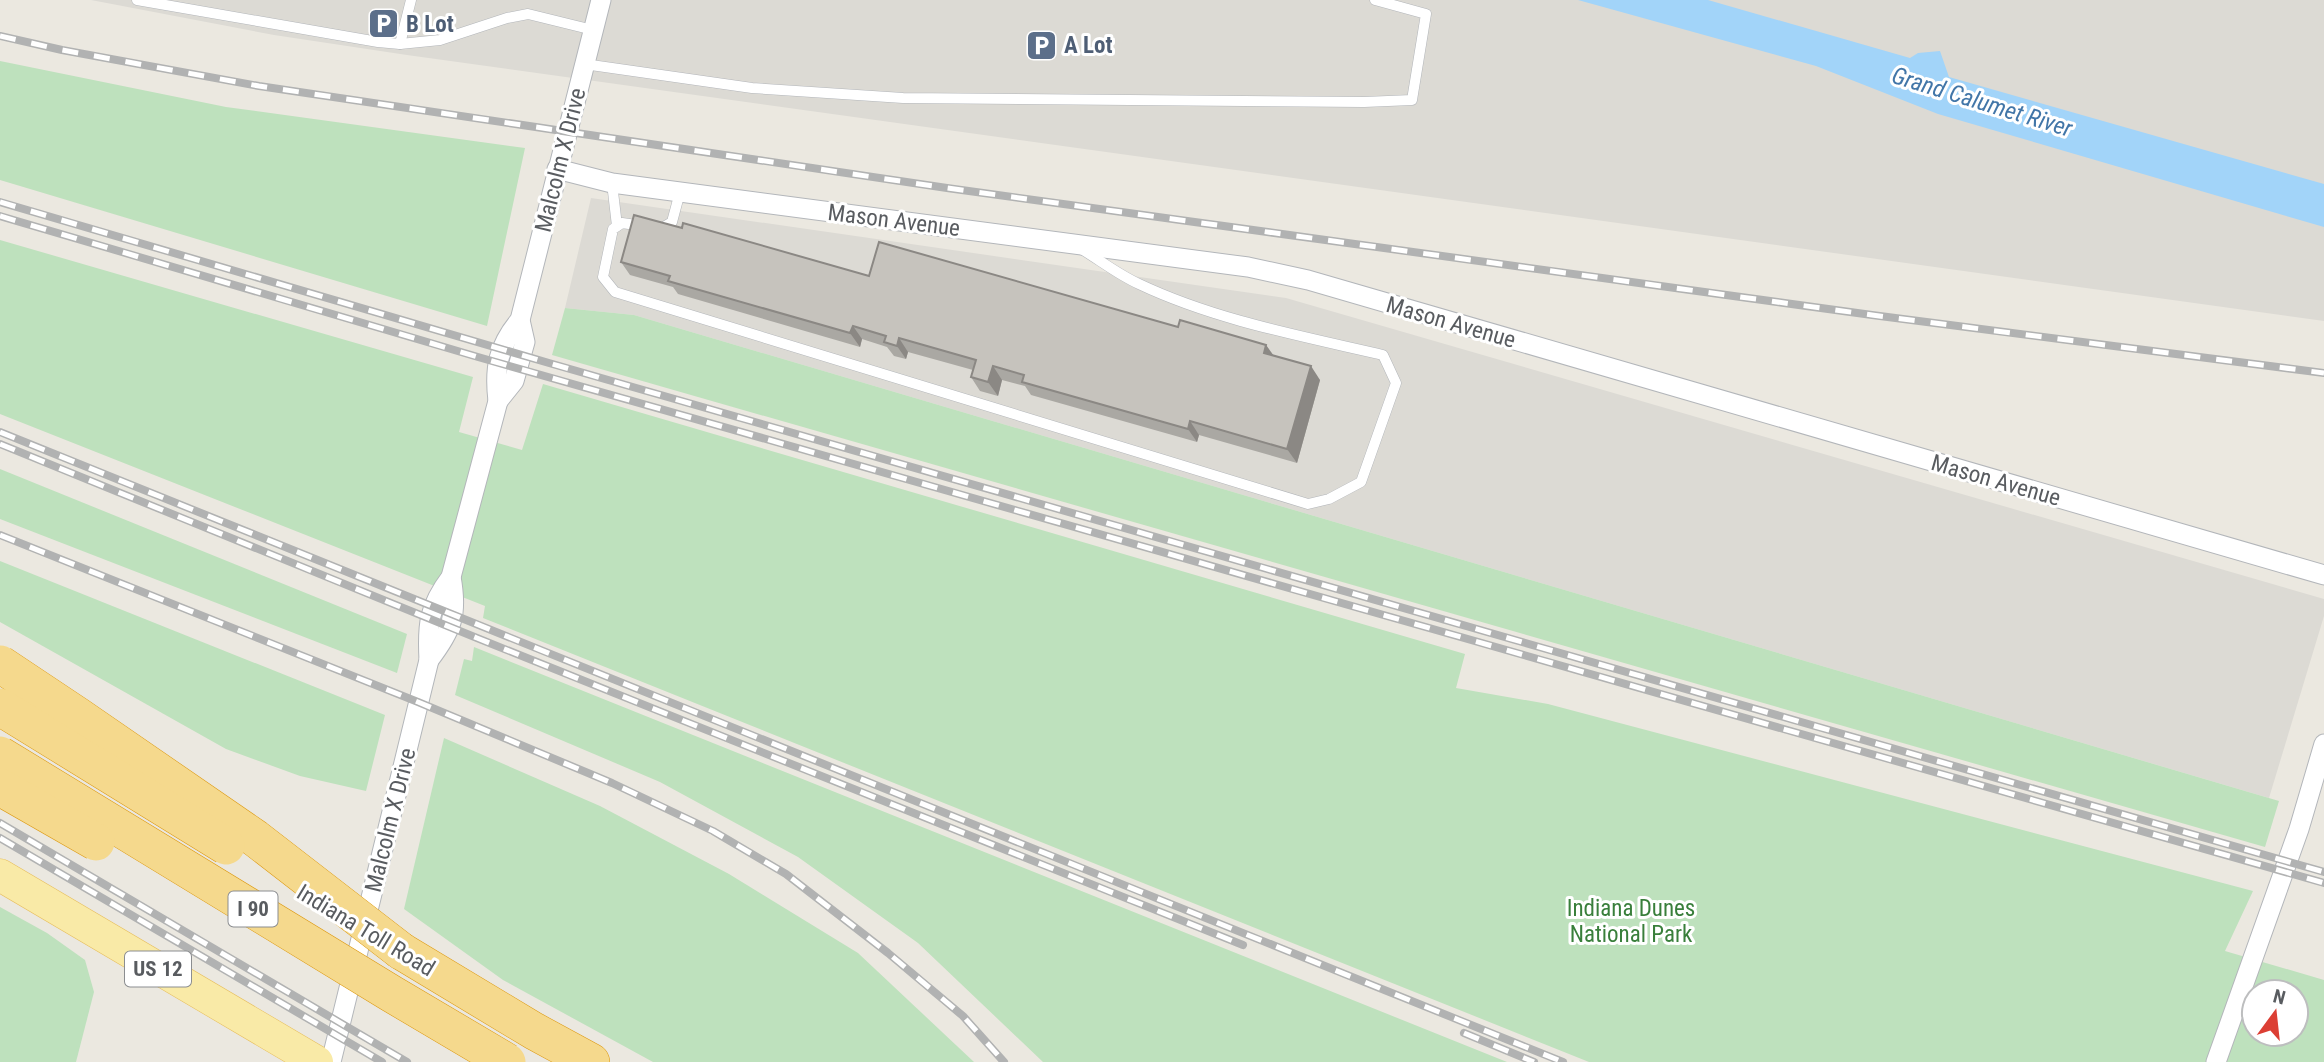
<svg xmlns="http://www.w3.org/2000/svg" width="2324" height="1062" viewBox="0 0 2324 1062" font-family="'Roboto Condensed',sans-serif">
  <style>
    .industrial { fill: #dcdad4 }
    .green { fill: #bee1bd; fill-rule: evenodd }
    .water { fill: #a2d4f9 }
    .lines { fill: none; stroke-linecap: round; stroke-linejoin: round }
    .lane-casing { stroke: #b3b6ba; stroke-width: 11 }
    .street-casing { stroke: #b3b6ba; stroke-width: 21 }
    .primary-casing { stroke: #e7be5d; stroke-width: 33 }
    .highway-casing { stroke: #dc980f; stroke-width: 38 }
    .lane { stroke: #fff; stroke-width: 10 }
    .street { stroke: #fff; stroke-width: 19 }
    .primary { stroke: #f9eaa7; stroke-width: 32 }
    .highway { stroke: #f5d98d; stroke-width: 37 }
    .rail-casing { stroke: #b1b2b2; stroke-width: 8 }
    .rail { stroke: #fff; stroke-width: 5; stroke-dasharray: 16; stroke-linecap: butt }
    .highway-bridge-casing { stroke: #dc980f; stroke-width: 38; stroke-linecap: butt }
    .highway-bridge { stroke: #f5d98d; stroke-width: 37 }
    .wall { fill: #aaa8a3 }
    .shaded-wall { fill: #8b8884 }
    .building { fill: #c6c3bd; stroke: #8b8884; stroke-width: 2 }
    .labels { text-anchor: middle; stroke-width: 6; stroke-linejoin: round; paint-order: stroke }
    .shield { fill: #fff; stroke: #8b8d90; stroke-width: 2 }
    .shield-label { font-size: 21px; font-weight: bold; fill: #595c60 }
    .service-label { font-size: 23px; font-weight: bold; fill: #4e5e75; stroke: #fff; text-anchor: start }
    .street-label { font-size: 23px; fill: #595c60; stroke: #fff }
    .park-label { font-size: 23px; fill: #397f3b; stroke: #fff }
    .water-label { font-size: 24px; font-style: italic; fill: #4276a8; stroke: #fff }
  </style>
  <rect width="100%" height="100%" fill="#ebe8e0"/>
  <g class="industrial">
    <path d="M 91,0 L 2324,0 L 2324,321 L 407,55 L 274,35 Z"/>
    <path d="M 591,198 L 1286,298 L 2324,599 L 2324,616 L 2269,798 L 634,315 L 565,308 Z"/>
  </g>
  <g class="green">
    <path d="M 0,61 L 226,107 L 525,148 L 487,326 L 0,180 Z"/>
    <path d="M 0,240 L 473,377 L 459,432 L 522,450 L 543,384 L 1465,654 L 1456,688 L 1548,704 L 2253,891 L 2225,951 L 2324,980 L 2324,1062 L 1589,1062 L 483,618 L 485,606 L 0,414 ZM 2254,992 L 2296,992 L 2296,1034 L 2254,1034 Z"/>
    <path d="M 565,308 L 634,315 L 2279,801 L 2265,847 L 552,355 Z"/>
    <path d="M 0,469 L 407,634 L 397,673 L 0,519 Z"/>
    <path d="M 0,561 L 385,715 L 366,791 L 300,776 L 226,749 L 0,622 Z"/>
    <path d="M 474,647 L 1507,1062 L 1043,1062 L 918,943 L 798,857 L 660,782 L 455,695 L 464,659 L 472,661 Z"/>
    <path d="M 444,738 L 600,806 L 729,874 L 858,953 L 974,1062 L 653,1062 L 503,980 L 404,909 Z"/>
    <path d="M 0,907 L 47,933 L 85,960 L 94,992 L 76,1062 L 0,1062 Z"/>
  </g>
  <path class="water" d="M 1578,0 L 1708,0 L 1910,58 L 1918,53 L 1940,51 L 1949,77 L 2324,184 L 2324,227 L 1938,114 L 1816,66 Z"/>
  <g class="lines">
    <defs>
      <g id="lane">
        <path d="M 137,0 L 378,42 L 400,44 L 440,40 L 507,18 L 528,14 L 593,30"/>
        <path d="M 400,44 L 411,0"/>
        <path d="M 584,64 L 752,88 L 903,98 L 1364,102 L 1412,100 L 1426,14 L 1375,0"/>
        <path d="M 612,183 L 617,226"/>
        <path d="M 643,226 L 622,223 L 613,229 L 603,277 L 615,292 L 1308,504 L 1329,499 L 1361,482 L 1396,383 L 1383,355 C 1301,336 1215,320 1139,284 C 1119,275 1101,261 1083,250"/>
        <path d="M 658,228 L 662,228 L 672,222 L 680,192"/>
      </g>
      <g id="street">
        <path d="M 557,169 L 612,183 L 1248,267 L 1308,280 L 2324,575"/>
        <path d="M 498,401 L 514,381 L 525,342 L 520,320"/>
        <path d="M 429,660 C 452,630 458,615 451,577"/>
        <path d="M 331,1062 L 429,660 C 427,624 429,606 451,577 L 498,401 C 494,368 498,346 520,320 L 601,0"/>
        <path d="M 2216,1062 L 2299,829 L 2324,744"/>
      </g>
      <path id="primary" d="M 0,875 L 317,1062"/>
      <path id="highway" d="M 401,951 L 534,1031 L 591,1062"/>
    </defs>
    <use href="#lane" class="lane-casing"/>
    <use href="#street" class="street-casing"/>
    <use href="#primary" class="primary-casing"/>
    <use href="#highway" class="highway-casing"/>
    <use href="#lane" class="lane"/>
    <use href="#street" class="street"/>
    <use href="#primary" class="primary"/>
    <use href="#highway" class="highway"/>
    <defs>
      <g id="rail">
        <path d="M 0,36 L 62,50 L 259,86 L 947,188 L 1872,315 L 2324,373"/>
        <path d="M 0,202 L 549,363 L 2324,872"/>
        <path d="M 0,216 L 478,357 L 2324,883"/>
        <path d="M 0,432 L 1563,1062"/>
        <path d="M 0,444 L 477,638 L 1243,945"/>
        <path d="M 0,535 L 418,702 L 612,783 L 713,831 L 786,874 L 888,953 L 963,1016 L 1004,1062"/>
        <path d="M 0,823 L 407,1062"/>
        <path d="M 0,838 L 382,1062"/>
        <path d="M 1464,1033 L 1534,1062"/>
      </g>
    </defs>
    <use href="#rail" class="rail-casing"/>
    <use href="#rail" class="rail"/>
    <defs>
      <g id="highway-bridge">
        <path d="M 0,664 L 78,716 L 255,838 L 401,951"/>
        <path d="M 0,707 L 226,846"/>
        <path d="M 0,755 L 392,994 L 507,1062"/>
        <path d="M 0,787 L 96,842"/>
      </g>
    </defs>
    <use href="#highway-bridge" class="highway-bridge-casing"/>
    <use href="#highway-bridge" class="highway-bridge"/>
  </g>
  <path class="wall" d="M 682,228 L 869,276 L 1178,327 L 1266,345 L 1274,356 L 1320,380 L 1297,463 L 1199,435 L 1197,442 L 1031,395 L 1025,386 L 1002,380 L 998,396 L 980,391 L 971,377 L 973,370 L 908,352 L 906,359 L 894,356 L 887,347 L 862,339 L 860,347 L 678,294 L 673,287 L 630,275 L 621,262 Z"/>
  <g class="shaded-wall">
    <path d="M 853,326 L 862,339 L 860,347 L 850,333 Z"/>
    <path d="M 899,338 L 908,352 L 906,359 L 897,346 Z"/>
    <path d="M 1266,345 L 1275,358 L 1264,353 Z"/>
    <path d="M 993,366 L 1002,380 L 998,396 L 988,382 Z"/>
    <path d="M 1311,366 L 1320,380 L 1297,463 L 1287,449 Z"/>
    <path d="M 1190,421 L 1199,435 L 1197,442 L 1188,429 Z"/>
  </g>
  <path class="building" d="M 634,215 L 682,228 L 683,223 L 869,276 L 879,242 L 1178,327 L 1180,320 L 1266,345 L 1264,353 L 1311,366 L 1287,449 L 1190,421 L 1188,429 L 1022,382 L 1024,375 L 993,366 L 988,382 L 971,377 L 976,360 L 899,338 L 897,346 L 884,342 L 886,336 L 853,326 L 850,333 L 668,281 L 670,276 L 621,262 Z"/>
  <defs>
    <symbol id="parking-square" viewBox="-11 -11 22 22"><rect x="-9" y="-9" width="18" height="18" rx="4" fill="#5c6f8a" stroke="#fff"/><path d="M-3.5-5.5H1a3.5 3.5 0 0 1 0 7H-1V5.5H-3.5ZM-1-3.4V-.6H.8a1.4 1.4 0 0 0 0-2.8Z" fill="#fff"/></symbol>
  </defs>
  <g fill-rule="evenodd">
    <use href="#parking-square" x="366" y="6" width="35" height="35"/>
    <use href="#parking-square" x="1024" y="28" width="35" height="35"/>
  </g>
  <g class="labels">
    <g class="shield">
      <rect x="228.5" y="891.5" width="49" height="35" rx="5"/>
      <rect x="125" y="951.5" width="66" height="35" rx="5"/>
    </g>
    <g class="shield-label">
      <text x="253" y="916">I 90</text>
      <text x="158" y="976">US 12</text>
    </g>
    <g class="service-label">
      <text x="406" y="32">B Lot</text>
      <text x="1064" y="53">A Lot</text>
    </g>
    <g class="street-label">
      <text transform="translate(560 160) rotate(-76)" y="8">Malcolm X Drive</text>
      <text transform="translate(894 220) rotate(7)" y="8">Mason Avenue</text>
      <text transform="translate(1451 322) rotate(16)" y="8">Mason Avenue</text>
      <text transform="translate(1996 480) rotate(16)" y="8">Mason Avenue</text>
      <text transform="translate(390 820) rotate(-76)" y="8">Malcolm X Drive</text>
      <text transform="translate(366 930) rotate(31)" y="8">Indiana Toll Road</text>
    </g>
    <g class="park-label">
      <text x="1631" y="916">Indiana Dunes<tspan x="1631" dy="26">National Park</tspan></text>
    </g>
    <g class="water-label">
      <text transform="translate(1982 102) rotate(17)" y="8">Grand Calumet River</text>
    </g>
  </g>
  <g transform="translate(2275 1013) rotate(15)"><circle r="33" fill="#ffffff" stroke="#bdbebf" stroke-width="2"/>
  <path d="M0-5L12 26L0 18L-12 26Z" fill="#dc3f34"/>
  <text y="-10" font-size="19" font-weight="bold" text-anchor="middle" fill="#595c60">N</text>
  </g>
</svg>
